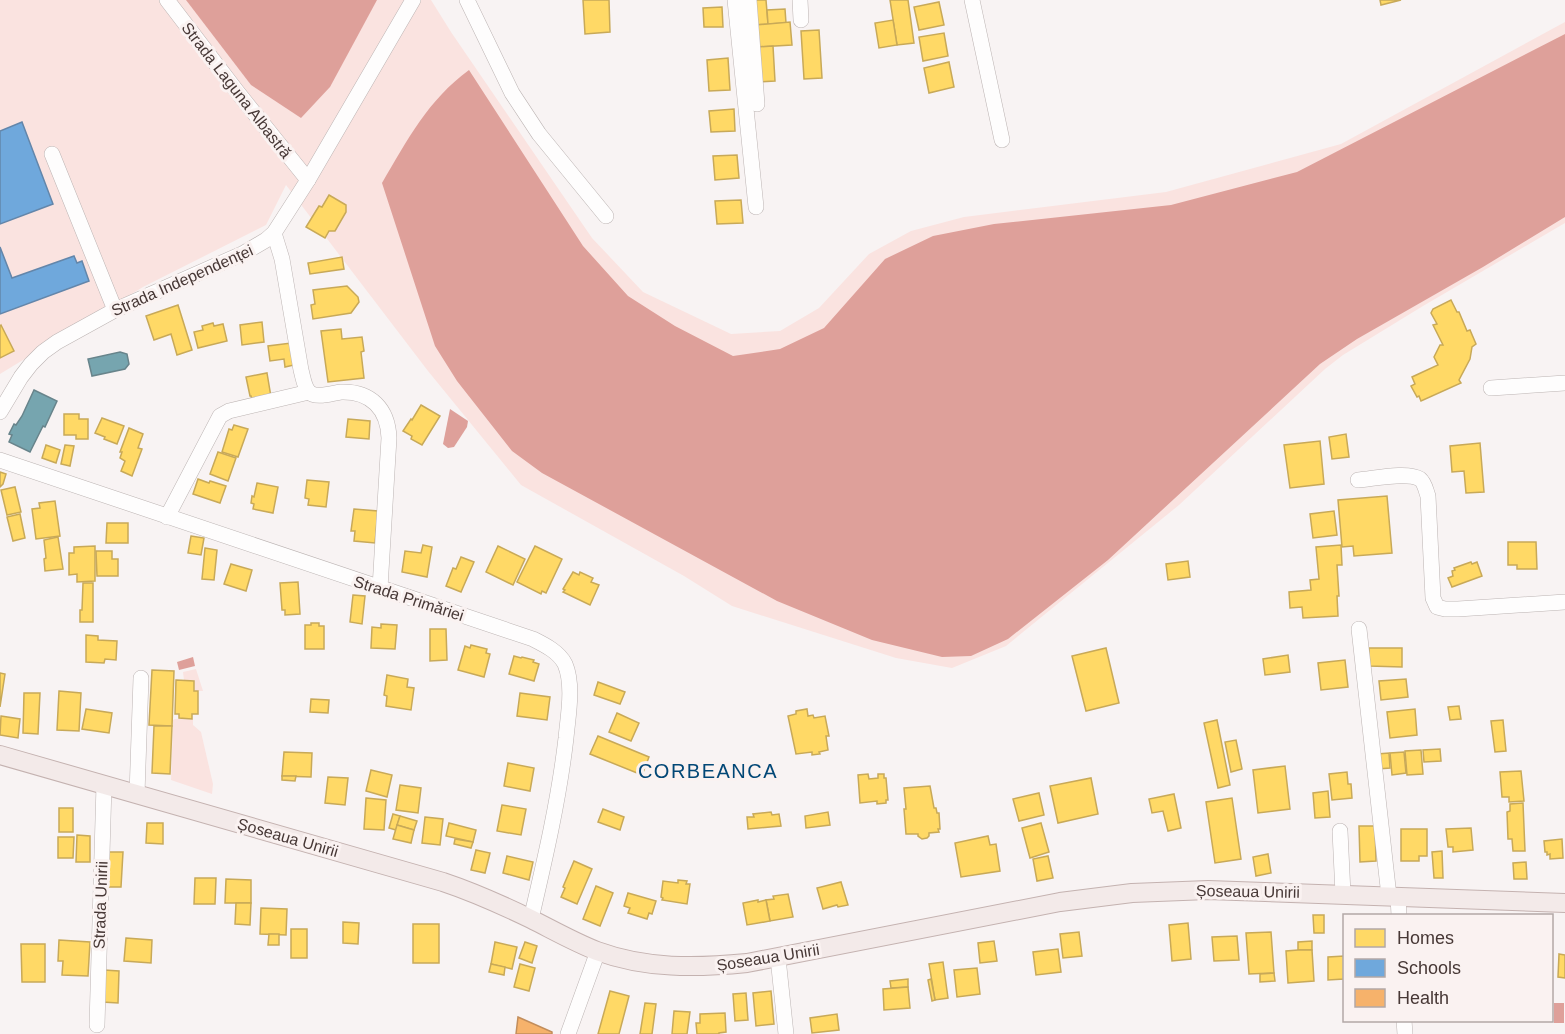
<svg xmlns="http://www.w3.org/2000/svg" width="1565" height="1034" viewBox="0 0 1565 1034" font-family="Helvetica,sans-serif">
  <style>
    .green { fill: #fae3e0 }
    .water { fill: #dea09a }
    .homes { fill: #ffd966; stroke: #c8a958; stroke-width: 1.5 }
    .schools { fill: #6fa8dc; stroke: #6386aa; stroke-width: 1.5 }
    .health { fill: #f6b26b; stroke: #c28d5b; stroke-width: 1.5 }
    .public { fill: #76a5af; stroke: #68848b; stroke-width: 1.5 }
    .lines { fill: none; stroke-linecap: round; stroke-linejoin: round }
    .minor-casing { stroke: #bcb4b3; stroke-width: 16 }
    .major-casing { stroke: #c4b2b0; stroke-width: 20 }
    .minor { stroke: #fefdfd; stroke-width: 15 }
    .major { stroke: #f3eae9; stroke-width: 18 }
    .labels { text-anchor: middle; stroke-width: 6; stroke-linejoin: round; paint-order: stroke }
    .street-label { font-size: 16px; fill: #473836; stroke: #faf2f1 }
    .quarter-label { font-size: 20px; letter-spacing: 1.5px; fill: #024776; stroke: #faf2f1 }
  </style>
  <rect width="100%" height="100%" fill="#f8f3f3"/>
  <g class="green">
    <path d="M 0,0 L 431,0 L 451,32 L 592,238 L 643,292 L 731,334 L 780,331 L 819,308 L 869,254 L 911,231 L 964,217 L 1166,192 L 1341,144 L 1565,22 L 1565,223 L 1423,306 L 1343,355 L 1325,369 L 1179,505 L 1006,646 L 952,668 L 896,658 L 732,606 L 684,576 L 521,485 L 428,371 L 286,185 L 266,225 L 143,287 L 0,374 Z"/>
    <path d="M 196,669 L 203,691 L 195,691 L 194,680 L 184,680 L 183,672 Z"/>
    <path d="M 175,719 L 193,719 L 193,725 L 201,732 L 213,784 L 212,794 L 171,780 L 173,720 Z"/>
  </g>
  <g class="water">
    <path d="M 186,0 L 377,0 L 330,87 L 301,118 L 251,85 Z"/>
    <path d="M 1565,34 L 1565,217 L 1483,267 L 1357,339 L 1320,364 L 1108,560 L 1008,639 L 971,656 L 942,657 L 872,640 L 777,601 L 542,473 L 512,451 L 457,381 L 435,346 L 382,183 C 408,139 428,100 469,70 L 583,246 L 628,296 L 675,326 L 733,356 L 780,349 L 824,328 L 885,259 L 933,236 L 994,224 L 1171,205 L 1297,172 Z"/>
    <path d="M 450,409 L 468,421 L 467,427 L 454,447 L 448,448 L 443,444 Z"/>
    <path d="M 193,657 L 195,666 L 179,670 L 177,662 Z"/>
    <rect x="1554" y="1003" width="10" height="20"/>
  </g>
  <g class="homes">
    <path d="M 583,0 L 609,0 L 610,32 L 585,34 Z"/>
    <path d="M 753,0 L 766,0 L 768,24 L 755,25 Z"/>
    <path d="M 890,0 L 908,0 L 914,43 L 897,45 Z"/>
    <path d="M 1380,0 L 1401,0 L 1381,5 Z"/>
    <path d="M 939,2 L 944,25 L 919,30 L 914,7 Z"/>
    <path d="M 722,7 L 723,27 L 704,27 L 703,8 Z"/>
    <path d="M 785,9 L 786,23 L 768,24 L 767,10 Z"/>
    <path d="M 893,20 L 897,45 L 879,48 L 875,23 Z"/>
    <path d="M 790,22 L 792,45 L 757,47 L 755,25 Z"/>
    <path d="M 819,30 L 822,78 L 804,79 L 801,31 Z"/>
    <path d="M 944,33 L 948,56 L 923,61 L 919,37 Z"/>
    <path d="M 773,46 L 775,81 L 760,82 L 757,47 Z"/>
    <path d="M 728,58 L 730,90 L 709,91 L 707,60 Z"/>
    <path d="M 949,62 L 954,87 L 929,93 L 924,68 Z"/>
    <path d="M 734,109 L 735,131 L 711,132 L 709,111 Z"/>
    <path d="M 737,155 L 739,178 L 715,180 L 713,156 Z"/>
    <path d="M 329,195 L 346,205 L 346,212 L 335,231 L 329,231 L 325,238 L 306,227 L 319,206 L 322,207 Z"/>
    <path d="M 741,200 L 743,223 L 717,224 L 715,201 Z"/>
    <path d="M 342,257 L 344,269 L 310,274 L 308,263 Z"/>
    <path d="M 347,286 L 358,297 L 359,302 L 351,313 L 313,319 L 311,305 L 315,304 L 313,290 Z"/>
    <path d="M 1451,300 L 1457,312 L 1459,312 L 1467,331 L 1470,330 L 1476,344 L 1472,347 L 1470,359 L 1459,380 L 1461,383 L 1421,401 L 1419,396 L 1417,397 L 1411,386 L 1415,384 L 1412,377 L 1438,365 L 1434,357 L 1440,345 L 1443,345 L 1433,325 L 1437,324 L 1431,313 L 1433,309 Z"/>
    <path d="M 178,305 L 192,350 L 177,355 L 171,334 L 154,340 L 146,316 Z"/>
    <path d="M 262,322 L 264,342 L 242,345 L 240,325 Z"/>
    <path d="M 213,323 L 214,326 L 223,324 L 227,341 L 198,348 L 194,332 L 203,330 L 202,326 Z"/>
    <path d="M 1,325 L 14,351 L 0,358 L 0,326 Z"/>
    <path d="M 341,329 L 342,339 L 362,337 L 364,351 L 361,352 L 364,378 L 328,382 L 321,331 Z"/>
    <path d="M 291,343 L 294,365 L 285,367 L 284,359 L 270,361 L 268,346 Z"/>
    <path d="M 267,373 L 271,397 L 252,400 L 251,396 L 250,396 L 246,377 Z"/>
    <path d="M 421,405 L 440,416 L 422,445 L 411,439 L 412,436 L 403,431 L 411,419 L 412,420 Z"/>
    <path d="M 64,414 L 79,414 L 79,419 L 88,419 L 88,439 L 76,439 L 76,435 L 64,435 Z"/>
    <path d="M 102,418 L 124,426 L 117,444 L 104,439 L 105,437 L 95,433 Z"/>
    <path d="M 348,419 L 370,421 L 369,439 L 346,437 Z"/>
    <path d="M 234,425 L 248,429 L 238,457 L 222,452 L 229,429 L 232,430 Z"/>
    <path d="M 129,428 L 143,434 L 138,448 L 142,449 L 132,476 L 121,471 L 125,461 L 120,458 L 122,452 L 120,452 Z"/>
    <path d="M 1346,434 L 1349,457 L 1332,459 L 1329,437 Z"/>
    <path d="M 1320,441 L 1324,484 L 1290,488 L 1284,445 Z"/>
    <path d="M 1480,443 L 1484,492 L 1466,493 L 1464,471 L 1452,472 L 1450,446 Z"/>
    <path d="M 46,445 L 60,450 L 56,463 L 42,458 Z"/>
    <path d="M 65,445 L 74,446 L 70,466 L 61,464 Z"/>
    <path d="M 218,452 L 236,458 L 228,481 L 210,474 Z"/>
    <path d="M 0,472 L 6,474 L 3,484 L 0,487 Z"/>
    <path d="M 198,479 L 209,483 L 210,481 L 226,486 L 220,503 L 193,494 Z"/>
    <path d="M 307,480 L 329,482 L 326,507 L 308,505 L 309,499 L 305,498 Z"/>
    <path d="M 257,483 L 278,487 L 273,513 L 253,509 L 254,504 L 251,503 L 252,496 L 254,497 Z"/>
    <path d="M 15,487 L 21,512 L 7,515 L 1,490 Z"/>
    <path d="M 1387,496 L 1392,553 L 1354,556 L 1353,546 L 1342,547 L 1338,500 Z"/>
    <path d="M 55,501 L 60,536 L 36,539 L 32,509 L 40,508 L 39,503 Z"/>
    <path d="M 354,509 L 378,511 L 375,543 L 354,541 L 355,531 L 351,531 Z"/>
    <path d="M 1334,511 L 1337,535 L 1313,538 L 1310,514 Z"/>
    <path d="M 20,514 L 25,538 L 13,541 L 7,517 Z"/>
    <path d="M 107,523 L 128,523 L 128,543 L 106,543 Z"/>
    <path d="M 191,536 L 204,538 L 201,555 L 188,553 Z"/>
    <path d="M 58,537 L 63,569 L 45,571 L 44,559 L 46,558 L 44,540 Z"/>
    <path d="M 1508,542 L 1536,542 L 1537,569 L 1517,569 L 1517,565 L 1508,565 Z"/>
    <path d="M 423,545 L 432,547 L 427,577 L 402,572 L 405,551 L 421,553 Z"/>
    <path d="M 1341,545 L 1342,565 L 1337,565 L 1339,596 L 1337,596 L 1338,616 L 1303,618 L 1302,607 L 1290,608 L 1289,592 L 1311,590 L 1310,580 L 1319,579 L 1316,547 Z"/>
    <path d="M 95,546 L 95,581 L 77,582 L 77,574 L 69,575 L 69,553 L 74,553 L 74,547 Z"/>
    <path d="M 498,546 L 525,559 L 513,585 L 486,572 Z"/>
    <path d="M 535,546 L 562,559 L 546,593 L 542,591 L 541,594 L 517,582 Z"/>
    <path d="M 205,548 L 217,550 L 214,580 L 202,579 Z"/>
    <path d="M 96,551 L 112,551 L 112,559 L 118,559 L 118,576 L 97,576 Z"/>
    <path d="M 461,557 L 474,562 L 461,592 L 446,586 L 453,568 L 456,569 Z"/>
    <path d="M 1188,561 L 1190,577 L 1168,580 L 1166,564 Z"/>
    <path d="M 1471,562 L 1472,564 L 1477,562 L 1482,576 L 1452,587 L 1448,578 L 1453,576 L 1452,571 L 1455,570 L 1454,568 Z"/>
    <path d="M 231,564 L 252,570 L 246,591 L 224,584 Z"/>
    <path d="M 573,572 L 579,575 L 580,572 L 593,578 L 591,582 L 599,585 L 590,605 L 563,592 L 565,590 L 563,589 Z"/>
    <path d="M 298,582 L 300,614 L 285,615 L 285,610 L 282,610 L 280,583 Z"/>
    <path d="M 83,583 L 93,583 L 93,622 L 80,622 L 80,610 L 82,610 Z"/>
    <path d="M 353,595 L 365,596 L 362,624 L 350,622 Z"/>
    <path d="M 311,623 L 319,623 L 319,626 L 324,626 L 324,649 L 305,649 L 305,625 L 311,625 Z"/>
    <path d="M 381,624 L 397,625 L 395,649 L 371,648 L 372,627 L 381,628 Z"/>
    <path d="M 430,629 L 446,629 L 447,660 L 430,661 Z"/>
    <path d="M 86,635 L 98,636 L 98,640 L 117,641 L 116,660 L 105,659 L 104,663 L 86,662 Z"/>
    <path d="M 471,645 L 487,649 L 486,653 L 490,654 L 484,677 L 458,670 L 465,646 L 470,648 Z"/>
    <path d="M 1106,648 L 1119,703 L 1086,711 L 1072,656 Z"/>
    <path d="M 1369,648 L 1402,648 L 1402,667 L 1369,666 Z"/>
    <path d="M 1288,655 L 1290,672 L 1265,675 L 1263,659 Z"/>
    <path d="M 514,656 L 521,658 L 522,657 L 534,660 L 533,662 L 539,664 L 534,681 L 509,674 Z"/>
    <path d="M 1345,660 L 1348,687 L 1321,690 L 1318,663 Z"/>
    <path d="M 152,670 L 174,671 L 172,726 L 149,725 Z"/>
    <path d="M 0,673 L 5,674 L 0,707 Z"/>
    <path d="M 387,675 L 408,679 L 407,687 L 414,688 L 411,710 L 386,706 L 387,696 L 384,695 Z"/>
    <path d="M 1406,679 L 1408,697 L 1381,700 L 1379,681 Z"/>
    <path d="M 176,680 L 194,681 L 194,691 L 198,691 L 198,714 L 192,714 L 192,719 L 179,718 L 179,714 L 175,714 Z"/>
    <path d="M 598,682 L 625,692 L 620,704 L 594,695 Z"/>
    <path d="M 59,691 L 81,693 L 79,731 L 57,730 Z"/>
    <path d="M 24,693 L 40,693 L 38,734 L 23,733 Z"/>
    <path d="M 520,693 L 550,697 L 547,720 L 517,716 Z"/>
    <path d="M 311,699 L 329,700 L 328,713 L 310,712 Z"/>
    <path d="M 1459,706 L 1461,719 L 1450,720 L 1448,707 Z"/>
    <path d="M 86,709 L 112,713 L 109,733 L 82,729 Z"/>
    <path d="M 807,709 L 808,716 L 813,715 L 814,718 L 825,716 L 829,736 L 826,736 L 828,750 L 819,752 L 820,754 L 812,755 L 812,752 L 796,754 L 788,716 L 796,714 L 796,711 Z"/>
    <path d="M 1415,709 L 1417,735 L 1390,738 L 1387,712 Z"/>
    <path d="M 617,713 L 639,723 L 631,741 L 609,732 Z"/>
    <path d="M 1,716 L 20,719 L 18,738 L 0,735 Z"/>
    <path d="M 1217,720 L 1230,785 L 1218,788 L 1204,723 Z"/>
    <path d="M 1503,720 L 1506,751 L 1495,752 L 1491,721 Z"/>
    <path d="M 154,726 L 172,726 L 170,774 L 152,773 Z"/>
    <path d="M 598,736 L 649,757 L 642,775 L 590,754 Z"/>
    <path d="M 1236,740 L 1242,769 L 1231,772 L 1225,742 Z"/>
    <path d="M 1440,749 L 1441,761 L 1424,762 L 1423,750 Z"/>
    <path d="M 1421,750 L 1423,774 L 1407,775 L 1405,751 Z"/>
    <path d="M 284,752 L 312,753 L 311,777 L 282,776 Z"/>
    <path d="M 1404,752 L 1406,773 L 1392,775 L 1390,753 Z"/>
    <path d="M 1389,753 L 1390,768 L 1378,769 L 1377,754 Z"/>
    <path d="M 508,763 L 534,768 L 530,791 L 504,786 Z"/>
    <path d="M 1285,766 L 1290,809 L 1258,813 L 1253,770 Z"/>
    <path d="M 371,770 L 392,775 L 387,797 L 366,791 Z"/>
    <path d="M 1521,771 L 1524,801 L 1509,802 L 1509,797 L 1502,797 L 1500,772 Z"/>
    <path d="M 1347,772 L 1348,784 L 1351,784 L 1352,798 L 1332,800 L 1329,774 Z"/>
    <path d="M 868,774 L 869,779 L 878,778 L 878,774 L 884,774 L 884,778 L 886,778 L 888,800 L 886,800 L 886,803 L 877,804 L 877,801 L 860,803 L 858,775 Z"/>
    <path d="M 282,776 L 296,776 L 295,781 L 282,780 Z"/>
    <path d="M 328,777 L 348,778 L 345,805 L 325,803 Z"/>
    <path d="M 1091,778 L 1098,814 L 1058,823 L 1050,786 Z"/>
    <path d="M 400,785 L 421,788 L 418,813 L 396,810 Z"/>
    <path d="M 930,786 L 934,808 L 936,808 L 937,813 L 939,813 L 940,829 L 938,829 L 939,832 L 929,833 L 929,836 L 927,838 L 922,839 L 918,836 L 918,834 L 906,834 L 904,809 L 906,809 L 904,788 Z"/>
    <path d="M 1328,791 L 1330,817 L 1315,818 L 1313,793 Z"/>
    <path d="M 1039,793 L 1044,815 L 1019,821 L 1013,799 Z"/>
    <path d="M 1174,794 L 1181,828 L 1168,831 L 1163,811 L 1152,813 L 1149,799 Z"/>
    <path d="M 366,798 L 386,800 L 384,830 L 364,829 Z"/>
    <path d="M 1232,798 L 1241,859 L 1215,863 L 1206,802 Z"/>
    <path d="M 1523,803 L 1525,851 L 1513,851 L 1512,839 L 1508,839 L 1507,812 L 1510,811 L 1510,804 Z"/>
    <path d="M 502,805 L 526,809 L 521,835 L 497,831 Z"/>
    <rect x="59" y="808" width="14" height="24"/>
    <path d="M 603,809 L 624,817 L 620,830 L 598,822 Z"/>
    <path d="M 771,812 L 772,815 L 779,814 L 781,826 L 748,829 L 747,817 L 754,817 L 753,814 Z"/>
    <path d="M 828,812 L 830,825 L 806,828 L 805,816 Z"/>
    <path d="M 393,814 L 400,816 L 396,830 L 389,828 Z"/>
    <path d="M 400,816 L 417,821 L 414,830 L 397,825 Z"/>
    <path d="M 425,817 L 443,819 L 440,845 L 422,843 Z"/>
    <path d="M 147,823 L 163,823 L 163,844 L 146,843 Z"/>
    <path d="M 449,823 L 476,830 L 473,842 L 446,836 Z"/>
    <path d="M 1041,823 L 1049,852 L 1030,858 L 1022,828 Z"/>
    <path d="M 397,825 L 414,830 L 411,843 L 393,839 Z"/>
    <path d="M 1359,826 L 1375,826 L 1376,861 L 1360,862 Z"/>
    <path d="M 1471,828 L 1473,850 L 1453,852 L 1453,847 L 1448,847 L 1446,829 Z"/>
    <path d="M 1401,829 L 1427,829 L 1427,856 L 1419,856 L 1419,861 L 1401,861 Z"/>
    <path d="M 77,835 L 90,836 L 90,862 L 76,862 Z"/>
    <path d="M 988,836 L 990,845 L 996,844 L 1000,871 L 961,877 L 955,843 Z"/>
    <path d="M 58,837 L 74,837 L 73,858 L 58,858 Z"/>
    <path d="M 455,839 L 473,842 L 471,848 L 454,844 Z"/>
    <path d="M 1562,839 L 1563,858 L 1550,859 L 1550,854 L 1547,855 L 1547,852 L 1545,852 L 1544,841 Z"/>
    <path d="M 476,850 L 490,853 L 485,873 L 471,870 Z"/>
    <path d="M 1442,851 L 1443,878 L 1434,878 L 1432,852 Z"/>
    <path d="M 107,852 L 123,852 L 121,887 L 106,887 Z"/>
    <path d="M 1268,854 L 1271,873 L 1256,876 L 1253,857 Z"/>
    <path d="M 507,856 L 533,862 L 529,880 L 503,873 Z"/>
    <path d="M 1048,856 L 1053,878 L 1037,881 L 1033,859 Z"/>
    <path d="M 574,861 L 592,869 L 577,904 L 561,897 L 565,888 L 563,887 Z"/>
    <path d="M 1526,862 L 1527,879 L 1514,879 L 1513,863 Z"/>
    <path d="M 195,878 L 216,878 L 215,904 L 194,904 Z"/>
    <path d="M 226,879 L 251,880 L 251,903 L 225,903 Z"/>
    <path d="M 678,880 L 687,881 L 686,884 L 690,884 L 687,904 L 662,900 L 663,898 L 661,897 L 663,881 L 678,883 Z"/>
    <path d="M 841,882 L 848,905 L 838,907 L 837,905 L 823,909 L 817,888 Z"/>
    <path d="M 596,886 L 613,893 L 600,926 L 583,919 Z"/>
    <path d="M 628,893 L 656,901 L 652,914 L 649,913 L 647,919 L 628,913 L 630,908 L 624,906 Z"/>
    <path d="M 788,894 L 793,917 L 770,921 L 766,900 L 774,899 L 773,896 Z"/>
    <path d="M 758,900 L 758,902 L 766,900 L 770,921 L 747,925 L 743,903 Z"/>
    <path d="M 236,903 L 251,903 L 250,925 L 235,924 Z"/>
    <path d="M 261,908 L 287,909 L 286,935 L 260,934 Z"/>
    <path d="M 1313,915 L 1324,915 L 1324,933 L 1314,933 Z"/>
    <path d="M 343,922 L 359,923 L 358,944 L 343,943 Z"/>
    <path d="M 1188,923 L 1191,959 L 1172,961 L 1169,925 Z"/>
    <rect x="413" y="924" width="26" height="39"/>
    <rect x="291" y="929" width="16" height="29"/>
    <path d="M 1079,932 L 1082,956 L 1063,958 L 1060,934 Z"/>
    <path d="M 1271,932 L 1274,973 L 1249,974 L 1246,933 Z"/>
    <path d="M 269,934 L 279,934 L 279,945 L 268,945 Z"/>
    <path d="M 1237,936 L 1239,960 L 1214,961 L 1212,937 Z"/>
    <path d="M 126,938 L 152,940 L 151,963 L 124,961 Z"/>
    <path d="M 59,940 L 90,942 L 88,976 L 62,975 L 63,961 L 58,961 Z"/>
    <path d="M 994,941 L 997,961 L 980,963 L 978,943 Z"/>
    <path d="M 1312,941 L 1312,950 L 1298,950 L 1298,942 Z"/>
    <path d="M 495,942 L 517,947 L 512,969 L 491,964 Z"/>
    <path d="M 525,942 L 537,946 L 532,963 L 519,958 Z"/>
    <path d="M 21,944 L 45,944 L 45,982 L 22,982 Z"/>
    <path d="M 1058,949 L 1061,972 L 1036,975 L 1033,952 Z"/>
    <path d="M 1298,950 L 1312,950 L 1314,981 L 1288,983 L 1286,951 Z"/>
    <path d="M 1559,954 L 1565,955 L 1565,978 L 1558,977 Z"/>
    <path d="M 1344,956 L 1344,979 L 1328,980 L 1328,957 Z"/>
    <path d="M 943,962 L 948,998 L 935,1000 L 929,964 Z"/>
    <path d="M 491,964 L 505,967 L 504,975 L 489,972 Z"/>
    <path d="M 520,964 L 535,968 L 529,991 L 514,987 Z"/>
    <path d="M 977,968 L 980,994 L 957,997 L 954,970 Z"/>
    <path d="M 104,970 L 119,971 L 118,1003 L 102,1002 Z"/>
    <path d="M 1274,973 L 1275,981 L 1260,982 L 1260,974 Z"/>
    <path d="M 908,979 L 908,987 L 891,988 L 890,981 Z"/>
    <path d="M 931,979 L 935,1000 L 932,1001 L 928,980 Z"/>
    <path d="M 908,987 L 910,1008 L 884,1010 L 883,989 Z"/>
    <path d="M 610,991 L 629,996 L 619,1034 L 598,1034 Z"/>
    <path d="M 771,991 L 774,1024 L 756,1026 L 753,993 Z"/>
    <path d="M 746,993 L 748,1020 L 735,1021 L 733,994 Z"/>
    <path d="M 645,1003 L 656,1004 L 652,1034 L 640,1034 Z"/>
    <path d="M 674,1011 L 690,1012 L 687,1034 L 672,1034 Z"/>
    <path d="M 725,1013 L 726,1032 L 719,1033 L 719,1034 L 697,1034 L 696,1023 L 700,1023 L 700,1014 Z"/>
    <path d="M 837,1014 L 839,1030 L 812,1033 L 810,1018 Z"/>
  </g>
  <g class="schools">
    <path d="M 22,122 L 53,204 L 0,224 L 0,131 Z"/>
    <path d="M 0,247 L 12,278 L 74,256 L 77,263 L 82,261 L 89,281 L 0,314 Z"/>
  </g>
  <path class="health" d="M 518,1017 L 552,1032 L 552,1034 L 516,1034 Z"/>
  <g class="public">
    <path d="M 120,352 L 127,354 L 129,364 L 125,369 L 92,376 L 88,359 Z"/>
    <path d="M 34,390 L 57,401 L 45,427 L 43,426 L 30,452 L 9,442 L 12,435 L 9,434 L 14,424 L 16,425 L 22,416 Z"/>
  </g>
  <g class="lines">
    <defs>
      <g id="minor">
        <path d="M 167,0 L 239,94 L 308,180"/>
        <path d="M 467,0 L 512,93 L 539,134 L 606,216"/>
        <path d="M 735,0 L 756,207"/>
        <path d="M 749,0 L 757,104"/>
        <path d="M 800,0 L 801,20"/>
        <path d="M 972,0 L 1002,140"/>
        <path d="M 52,154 L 115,310"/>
        <path d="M 274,233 L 282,259 L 301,370 C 303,377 304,387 309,392 C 316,399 332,393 341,392 C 371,391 388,409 389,438 L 380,588"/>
        <path d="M 1491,388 L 1565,383"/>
        <path d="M 0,412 L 21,377 L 31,364 L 43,352 L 57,342 L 115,310 L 244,253 L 266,240 L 274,233 L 308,180 L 413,0"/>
        <path d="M 0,460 L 533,639 C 545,645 559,652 565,664 C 574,685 568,716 566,738 C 559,799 545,859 531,919"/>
        <path d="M 1358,480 C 1373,479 1407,471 1420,479 C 1425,483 1426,491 1428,496 L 1433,598 L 1437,607 L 1445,609 L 1458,609 L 1565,602"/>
        <path d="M 167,517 L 220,416 L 229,411 L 309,392"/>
        <path d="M 1359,629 L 1389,896"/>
        <path d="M 137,794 L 141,678"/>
        <path d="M 1340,831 L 1343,894"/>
        <path d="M 1398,896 L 1399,916"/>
        <path d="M 778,958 L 786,1034"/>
        <path d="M 1404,1020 L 1405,1034"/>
        <path d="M 97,1025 L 104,785"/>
        <path d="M 568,1034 L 598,951"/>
      </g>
      <path id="major" d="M 0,755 L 443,882 C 473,892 502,905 531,919 C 553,930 574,942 597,951 C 646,969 696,968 747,963 L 1060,902 L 1132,893 L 1208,890 L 1565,903"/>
    </defs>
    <use href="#minor" class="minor-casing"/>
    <use href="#major" class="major-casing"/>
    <use href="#minor" class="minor"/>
    <use href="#major" class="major"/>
  </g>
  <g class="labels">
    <g class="street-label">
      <text transform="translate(237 90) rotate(52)" y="6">Strada Laguna Albastră</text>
      <text transform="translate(182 280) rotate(-24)" y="6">Strada Independenței</text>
      <text transform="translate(409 598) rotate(18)" y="6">Strada Primăriei</text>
      <text transform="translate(288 837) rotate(16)" y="6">Șoseaua Unirii</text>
      <text transform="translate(1248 891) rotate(1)" y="6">Șoseaua Unirii</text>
      <text transform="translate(100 905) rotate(-88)" y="6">Strada Unirii</text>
      <text transform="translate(768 957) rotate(-9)" y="6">Șoseaua Unirii</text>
    </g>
    <g class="quarter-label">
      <text x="708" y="778">CORBEANCA</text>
    </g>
  </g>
  <rect x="1343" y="914" width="210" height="108" fill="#faf2f1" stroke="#b2a8a6" stroke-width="1.5"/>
  <rect x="1355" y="929" width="30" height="18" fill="#ffd966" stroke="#b2a8a6" stroke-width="1.5"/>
  <text x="1397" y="944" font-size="18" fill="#473836">Homes</text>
  <rect x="1355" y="959" width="30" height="18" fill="#6fa8dc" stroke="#b2a8a6" stroke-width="1.5"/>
  <text x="1397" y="974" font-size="18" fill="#473836">Schools</text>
  <rect x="1355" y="989" width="30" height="18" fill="#f6b26b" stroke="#b2a8a6" stroke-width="1.5"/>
  <text x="1397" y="1004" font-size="18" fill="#473836">Health</text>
</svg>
